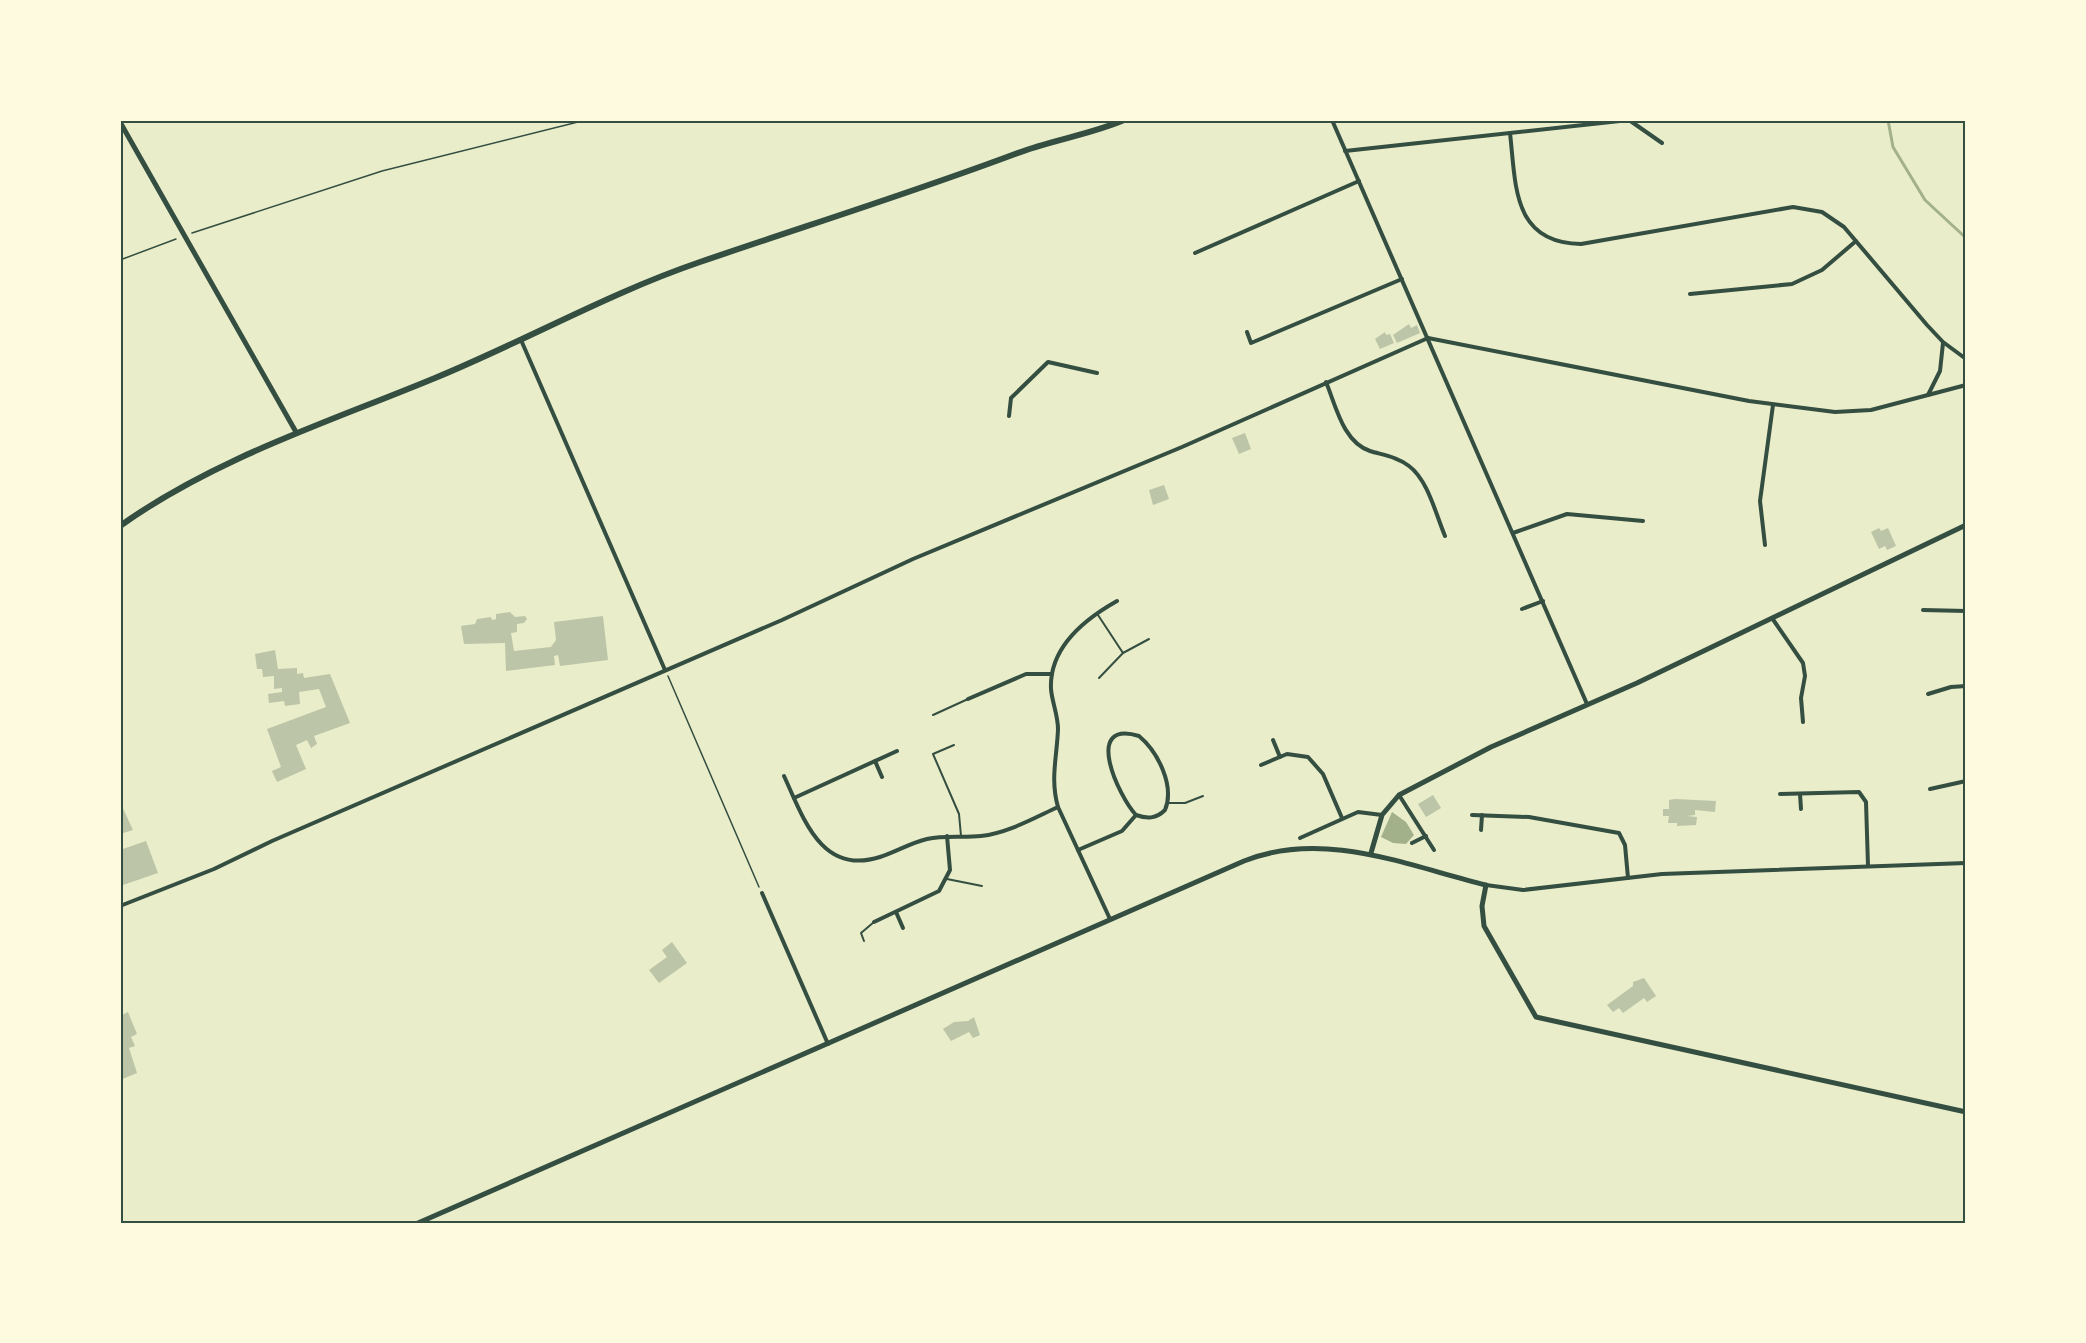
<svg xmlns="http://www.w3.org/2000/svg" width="2086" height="1343" viewBox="0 0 2086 1343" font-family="'Space Grotesk',sans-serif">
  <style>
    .water { fill: #a3b18a }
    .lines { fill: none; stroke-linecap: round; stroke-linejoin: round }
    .stream { stroke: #a3b18a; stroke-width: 3 }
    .building { fill: #bcc5a7 }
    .path { stroke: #344e41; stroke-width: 1.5 }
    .service { stroke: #344e41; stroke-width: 2 }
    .minor { stroke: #344e41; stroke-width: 4 }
    .tertiary { stroke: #344e41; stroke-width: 5 }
    .primary { stroke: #344e41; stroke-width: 6 }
    .neatline { fill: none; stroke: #344e41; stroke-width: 2 }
  </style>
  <rect width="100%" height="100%" fill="#e9edc9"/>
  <path class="water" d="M 1392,812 L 1406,822 L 1414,835 L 1406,844 L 1393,843 L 1381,837 Z"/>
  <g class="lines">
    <path class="stream" d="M 1888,120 L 1893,147 L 1925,200 L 1966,238"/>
  </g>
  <g class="building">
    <path d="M 1409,324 L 1411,328 L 1417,325 L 1420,333 L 1397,343 L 1393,335 Z"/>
    <path d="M 1385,332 L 1386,335 L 1390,334 L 1394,343 L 1380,349 L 1375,339 Z"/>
    <path d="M 1245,433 L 1251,449 L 1239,454 L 1232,438 Z"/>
    <path d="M 1164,485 L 1169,499 L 1153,505 L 1149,490 Z"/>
    <path d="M 1879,528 L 1881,531 L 1888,528 L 1896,546 L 1887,550 L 1885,546 L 1879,549 L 1871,532 Z"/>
    <path d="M 510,612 L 515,617 L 525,616 L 527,619 L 524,623 L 517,624 L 517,632 L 511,633 L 514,651 L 551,647 L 556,640 L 554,622 L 603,616 L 608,660 L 560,666 L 558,655 L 554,656 L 555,665 L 506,671 L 505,643 L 464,644 L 461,626 L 475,624 L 477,619 L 491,617 L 492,620 L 496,619 L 496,614 Z"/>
    <path d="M 275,650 L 278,669 L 297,668 L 297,674 L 303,673 L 304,678 L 330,674 L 350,723 L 314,736 L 317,744 L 311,748 L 307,740 L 296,745 L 306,769 L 277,782 L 272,771 L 281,767 L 267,729 L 326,707 L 319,689 L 299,692 L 300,704 L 285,706 L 284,701 L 269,703 L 268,694 L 282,692 L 282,688 L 274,689 L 274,676 L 263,677 L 262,669 L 257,669 L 255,654 Z"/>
    <path d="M 1433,795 L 1441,808 L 1426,817 L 1418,804 Z"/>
    <path d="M 1675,799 L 1716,801 L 1715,812 L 1695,810 L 1695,815 L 1687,816 L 1697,817 L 1696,825 L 1677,826 L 1677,823 L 1668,823 L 1669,816 L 1663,816 L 1663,809 L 1669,809 L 1669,800 Z"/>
    <path d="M 120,802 L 133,830 L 120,834 Z"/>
    <path d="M 146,841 L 158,873 L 120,886 L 120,850 Z"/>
    <path d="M 672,942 L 687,963 L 659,983 L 649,970 L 667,957 L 662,950 Z"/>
    <path d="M 1644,978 L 1656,996 L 1647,1002 L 1644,998 L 1623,1013 L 1619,1008 L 1613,1012 L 1607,1005 L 1633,986 L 1633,982 Z"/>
    <path d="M 128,1012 L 137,1034 L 131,1037 L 135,1046 L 129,1048 L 137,1073 L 120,1080 L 120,1016 Z"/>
    <path d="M 974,1017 L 980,1035 L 973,1038 L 969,1032 L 951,1041 L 943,1029 L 954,1022 L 968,1021 Z"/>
  </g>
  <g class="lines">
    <g class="path">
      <path d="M 192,233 L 382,171 L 586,120"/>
      <path d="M 120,260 L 176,239"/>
      <path d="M 668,676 L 759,887"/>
    </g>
    <g class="service">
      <path d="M 1098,615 L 1123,653"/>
      <path d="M 1099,678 L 1123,653 L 1149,639"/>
      <path d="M 933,715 L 968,699"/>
      <path d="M 954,745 L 933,754 L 959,814 L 961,836"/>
      <path d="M 1168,803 L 1185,803 L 1203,796"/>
      <path d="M 947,879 L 982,886"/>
      <path d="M 864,941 L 861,933 L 874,922"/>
    </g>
    <g class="minor">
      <path d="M 1332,120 L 1587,704"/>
      <path d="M 1510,133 C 1516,185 1512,243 1581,244 L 1793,207 L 1822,212 L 1844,227 L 1927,325 L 1943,342 L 1966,359"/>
      <path d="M 1345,151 L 1629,120 L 1662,143"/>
      <path d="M 1195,253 L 1359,181"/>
      <path d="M 1690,294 L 1792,284 L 1822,270 L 1856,241"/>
      <path d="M 1247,332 L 1251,343 L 1402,279"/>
      <path d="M 521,340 L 665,670"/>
      <path d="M 1326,382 C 1336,406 1343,442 1370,451 C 1383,455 1398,457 1409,466 C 1428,480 1436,515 1445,536"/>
      <path d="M 1928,395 L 1940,371 L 1943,343"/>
      <path d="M 1009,416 L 1011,398 L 1048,362 L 1097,373"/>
      <path d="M 1513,533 L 1567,514 L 1643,521"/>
      <path d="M 1765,545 L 1760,501 L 1773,405"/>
      <path d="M 1522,609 L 1543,601"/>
      <path d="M 1923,610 L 1966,611"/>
      <path d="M 1772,618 L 1803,663 L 1805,676 L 1801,698 L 1803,722"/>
      <path d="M 1928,694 L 1951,687 L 1966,686"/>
      <path d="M 968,699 L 1026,674 L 1052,674"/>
      <path d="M 1273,740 L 1280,757"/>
      <path d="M 875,761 L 882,777"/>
      <path d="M 1261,765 L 1287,754 L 1308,757 L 1323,774 L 1342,818"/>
      <path d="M 784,776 C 803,817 821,876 880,857 C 896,852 910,843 927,839 C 945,835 963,838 981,836 C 1008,833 1034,818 1058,807"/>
      <path d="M 1930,789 L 1966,781"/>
      <path d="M 1780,794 L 1859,792 L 1866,802 L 1868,866"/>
      <path d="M 1800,794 L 1801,809"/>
      <path d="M 1399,795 L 1434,850"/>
      <path d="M 794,798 L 897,751"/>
      <path d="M 1472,815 L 1529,817 L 1619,833 L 1625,845 L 1628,878"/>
      <path d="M 1481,830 L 1482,815"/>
      <path d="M 1300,838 L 1358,812 L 1382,815"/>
      <path d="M 1412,843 L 1426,836"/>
      <path d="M 1078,850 L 1122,831 L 1136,815 C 1147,819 1156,819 1165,810 C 1175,786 1158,752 1139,736 C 1082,719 1119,797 1136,815"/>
      <path d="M 1486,885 L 1523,890 L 1662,874 L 1966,863"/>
      <path d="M 762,893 L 828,1044"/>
      <path d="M 120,906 L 214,869 L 272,841 L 782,620 L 913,559 L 1182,447 L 1428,338 L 1749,401 L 1835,412 L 1871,410 L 1966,385"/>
      <path d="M 896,912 L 903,928"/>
      <path d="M 1110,919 L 1058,807 C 1050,779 1057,757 1058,729 C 1058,715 1052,702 1051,689 C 1049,648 1085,619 1117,601"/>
      <path d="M 874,922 L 939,891 L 950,870 L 947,836"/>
    </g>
    <g class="tertiary">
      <path d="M 120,122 L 296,432"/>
      <path d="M 1371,853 L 1382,815 L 1399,795 L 1491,747 L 1637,683 L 1966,525"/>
      <path d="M 418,1223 L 1244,861 C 1324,829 1408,866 1486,885 L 1482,906 L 1484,926 L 1536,1017 L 1966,1112"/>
    </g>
    <path class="primary" d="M 120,526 C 215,458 329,422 435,378 C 525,341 609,293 700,262 C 805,226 911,193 1015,154 C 1051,140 1089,135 1124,120"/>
  </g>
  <rect width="2086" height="1343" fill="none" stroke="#fefae0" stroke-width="243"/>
  <rect x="122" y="122" width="1842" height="1100" class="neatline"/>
</svg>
